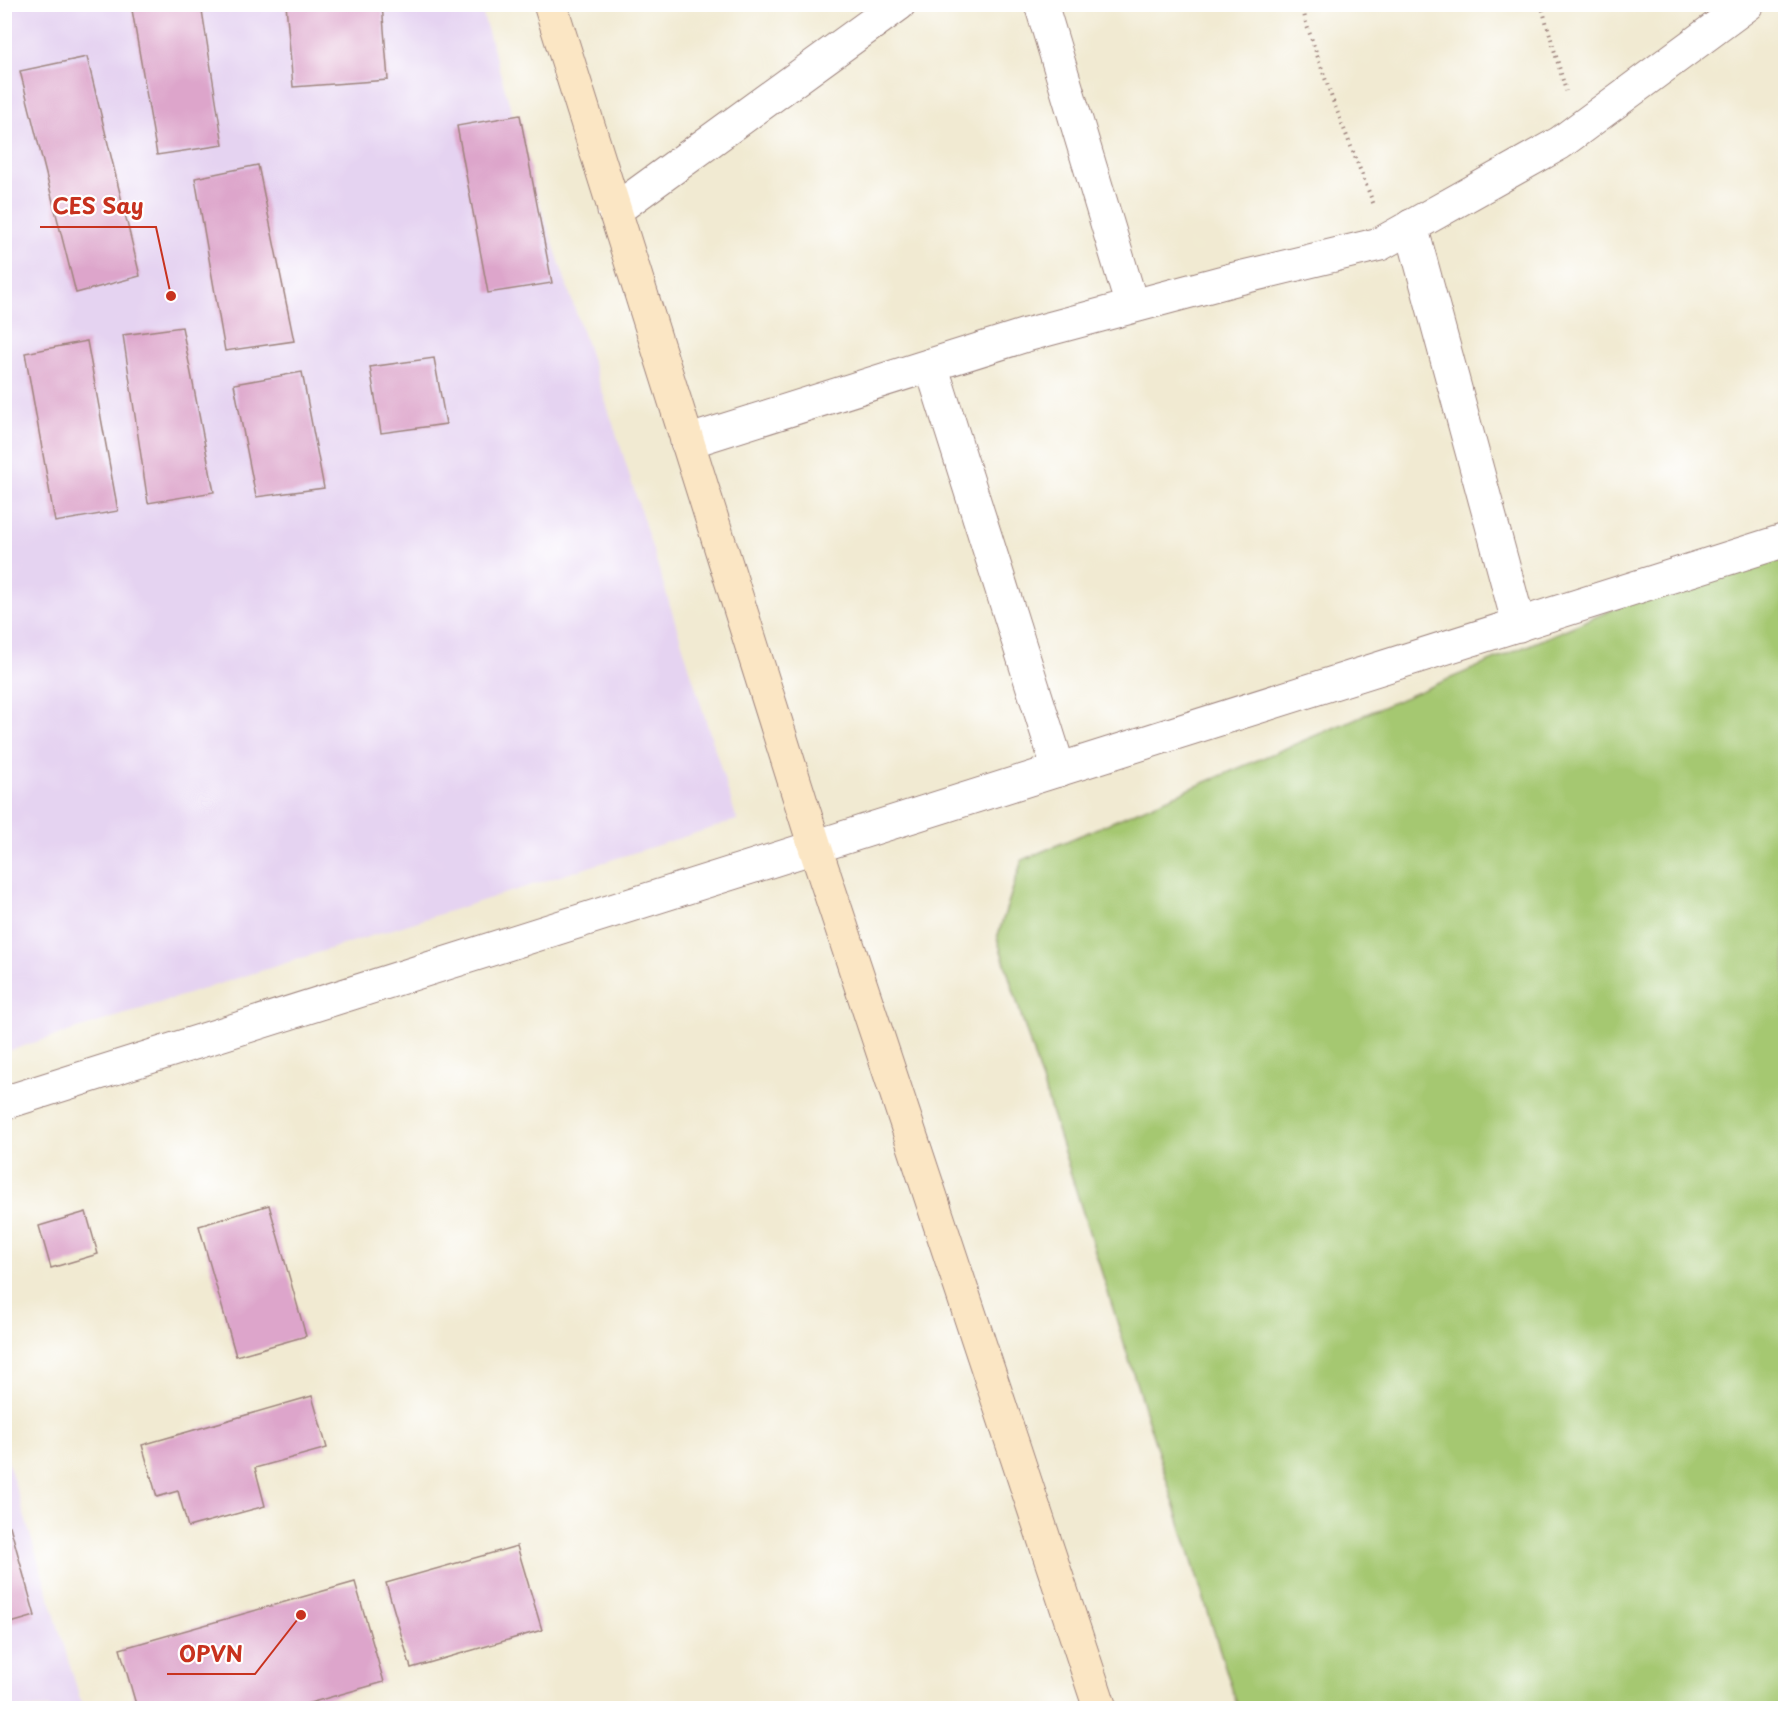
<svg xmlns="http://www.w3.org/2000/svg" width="1790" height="1713" viewBox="0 0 1790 1713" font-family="'Playpen Sans',sans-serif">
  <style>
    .built { fill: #e5d3f1 }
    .green { fill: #a5c871; stroke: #78744e; stroke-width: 1.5 }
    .building { fill: #dda5cb }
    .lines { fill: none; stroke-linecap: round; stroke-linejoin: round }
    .street-casing { stroke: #9e847e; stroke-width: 35 }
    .secondary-casing { stroke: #9e847e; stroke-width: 35 }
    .path { stroke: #9e847e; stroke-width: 4; stroke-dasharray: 1.5 4.5; stroke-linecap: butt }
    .street { stroke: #fff; stroke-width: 33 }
    .secondary { stroke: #fbe6c4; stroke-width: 33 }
    .leader { fill: none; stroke: #c8321e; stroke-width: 2 }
    .callout-dot { fill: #c8321e; stroke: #fff; stroke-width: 2 }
    .callout-label { font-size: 22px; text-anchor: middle; font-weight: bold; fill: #c8321e; stroke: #fff; stroke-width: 4.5; stroke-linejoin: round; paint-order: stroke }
  </style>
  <rect width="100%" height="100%" fill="#fff"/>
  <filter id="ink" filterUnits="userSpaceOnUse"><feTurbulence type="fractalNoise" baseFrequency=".0167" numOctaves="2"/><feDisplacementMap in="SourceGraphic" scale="12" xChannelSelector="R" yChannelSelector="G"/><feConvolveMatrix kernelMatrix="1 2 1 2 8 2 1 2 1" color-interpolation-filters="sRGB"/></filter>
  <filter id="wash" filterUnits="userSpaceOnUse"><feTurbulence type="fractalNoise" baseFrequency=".008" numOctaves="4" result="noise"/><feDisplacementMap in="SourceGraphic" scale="24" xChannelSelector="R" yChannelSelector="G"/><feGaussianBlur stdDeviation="1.35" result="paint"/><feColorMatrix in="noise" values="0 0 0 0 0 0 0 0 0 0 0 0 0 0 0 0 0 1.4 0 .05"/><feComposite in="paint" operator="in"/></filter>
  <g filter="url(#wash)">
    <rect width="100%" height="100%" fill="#f1ead2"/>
    <g class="built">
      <path d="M 5,5 L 480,5 L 533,183 L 621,448 L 737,820 L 5,1052 Z"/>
      <path d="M 5,1452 L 83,1708 L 5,1708 Z"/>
    </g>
    <path class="green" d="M 1785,540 L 1785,1708 L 1238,1708 L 997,938 L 1022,860 L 1753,550 Z"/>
    <g id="blocks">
      <g class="building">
        <path d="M 131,4 L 201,4 L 223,145 L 157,155 Z"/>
        <path d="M 286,4 L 382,4 L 388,80 L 293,87 Z"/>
        <path d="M 87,57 L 140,276 L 76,293 L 20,71 Z"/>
        <path d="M 520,115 L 552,283 L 488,293 L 457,126 Z"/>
        <path d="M 258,165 L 294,341 L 225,351 L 195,178 Z"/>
        <path d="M 182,327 L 214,492 L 148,503 L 123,335 Z"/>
        <path d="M 87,341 L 118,511 L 55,522 L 25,353 Z"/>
        <path d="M 434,358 L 446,424 L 381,433 L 370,367 Z"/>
        <path d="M 302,372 L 324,488 L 256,497 L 234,384 Z"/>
        <path d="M 269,1205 L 306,1336 L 236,1356 L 199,1226 Z"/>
        <path d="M 86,1212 L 98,1254 L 51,1268 L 39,1226 Z"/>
        <path d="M 312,1396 L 327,1448 L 255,1468 L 265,1506 L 188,1527 L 178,1491 L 157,1497 L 142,1445 Z"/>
        <path d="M 10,1526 L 35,1616 L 4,1625 L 4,1528 Z"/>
        <path d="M 517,1546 L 542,1630 L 411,1668 L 386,1583 Z"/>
        <path d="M 355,1582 L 384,1682 L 292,1708 L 137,1708 L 120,1649 Z"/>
      </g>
    </g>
  </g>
  <g filter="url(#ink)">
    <use href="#blocks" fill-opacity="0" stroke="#9e847e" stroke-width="1.5"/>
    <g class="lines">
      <defs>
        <g id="street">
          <path d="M 1041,4 L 1132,306"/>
          <path d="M 614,211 L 899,4"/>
          <path d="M 1411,226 L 1519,625"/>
          <path d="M 931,365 L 1059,770"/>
          <path d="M 687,442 L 1026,335 L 1235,279 L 1380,244 L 1560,143 L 1748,4"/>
          <path d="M 4,1103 L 1786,540"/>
        </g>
        <path id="secondary" d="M 550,4 L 815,847 L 1100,1708"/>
      </defs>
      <use href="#street" class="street-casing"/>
      <use href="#secondary" class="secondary-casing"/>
      <g class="path">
        <path d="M 1302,4 L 1306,23 L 1333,101 L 1374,205"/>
        <path d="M 1541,4 L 1566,91"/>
      </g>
      <use href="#street" class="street"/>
      <use href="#secondary" class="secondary"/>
    </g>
  </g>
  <path class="leader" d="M171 296L156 227H40M301 1615L255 1674H167"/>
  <g class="callout-dot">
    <circle cx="171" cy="296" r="6"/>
    <circle cx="301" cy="1615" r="6"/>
  </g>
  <g class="callout-label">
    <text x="98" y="214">CES Say</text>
    <text x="211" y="1662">OPVN</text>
  </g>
  <rect width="1790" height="1713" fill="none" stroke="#fff" stroke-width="24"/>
</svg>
